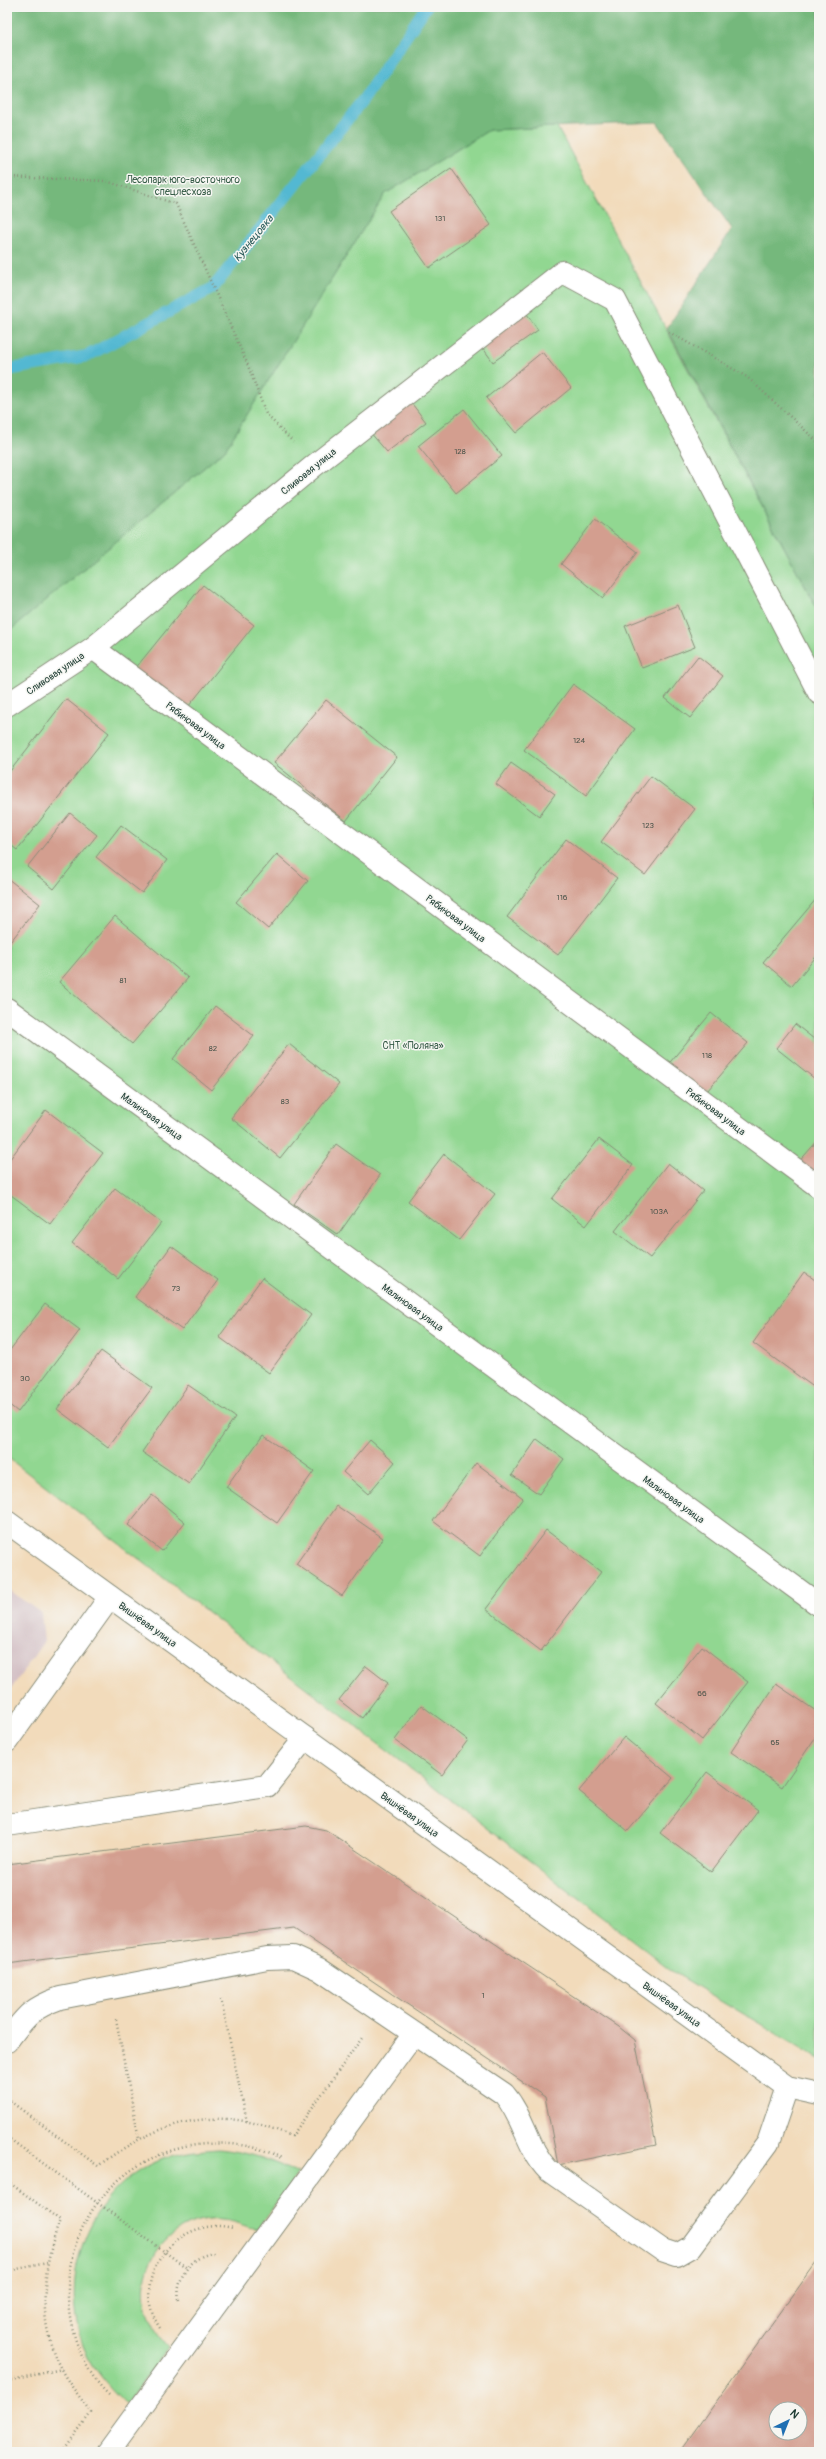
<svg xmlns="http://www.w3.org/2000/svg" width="826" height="2459" viewBox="0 0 826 2459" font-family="Pangolin,sans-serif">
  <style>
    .industrial { fill: #d2bec3 }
    .green { fill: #91d791; stroke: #588a62 }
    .forest { fill: #74b87b; stroke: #4a7a58 }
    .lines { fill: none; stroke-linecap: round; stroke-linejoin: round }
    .stream { stroke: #53b8d2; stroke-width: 12 }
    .building { fill: #d39e8f; fill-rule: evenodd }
    .service-casing { stroke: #888c78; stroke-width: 24 }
    .path { stroke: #888c78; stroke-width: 2.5; stroke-dasharray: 1 3; stroke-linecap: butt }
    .service { stroke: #fff; stroke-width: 22 }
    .labels { text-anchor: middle; stroke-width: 3; stroke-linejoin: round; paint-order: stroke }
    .number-label { font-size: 8px; fill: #4c554b }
    .park-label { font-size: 10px; fill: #365c47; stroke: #f6f6f2 }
    .street-label { font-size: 10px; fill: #1f3d34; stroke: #f6f6f2 }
    .water-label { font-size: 11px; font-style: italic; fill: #2c5c5c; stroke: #f6f6f2 }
  </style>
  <rect width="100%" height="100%" fill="#f6f6f2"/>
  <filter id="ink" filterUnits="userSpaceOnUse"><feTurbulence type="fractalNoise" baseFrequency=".025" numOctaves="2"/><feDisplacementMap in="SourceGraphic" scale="8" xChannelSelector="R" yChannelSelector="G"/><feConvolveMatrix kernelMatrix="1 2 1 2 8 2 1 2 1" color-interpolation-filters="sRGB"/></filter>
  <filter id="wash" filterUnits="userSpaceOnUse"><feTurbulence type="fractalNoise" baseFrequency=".012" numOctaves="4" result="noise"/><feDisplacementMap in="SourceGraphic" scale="16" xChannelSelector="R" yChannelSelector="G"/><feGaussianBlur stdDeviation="0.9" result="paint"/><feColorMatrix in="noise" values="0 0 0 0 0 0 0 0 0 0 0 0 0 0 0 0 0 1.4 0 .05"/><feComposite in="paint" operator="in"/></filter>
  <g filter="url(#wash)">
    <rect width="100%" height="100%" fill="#f2dbbb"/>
    <path class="industrial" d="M 7,1589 L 41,1613 L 44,1641 L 7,1695 Z"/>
    <g class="green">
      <path d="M 557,127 L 819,612 L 819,2059 L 675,1973 L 7,1457 L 7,633 L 225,450 L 385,194 L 489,130 Z"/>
      <path d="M 219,2149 C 249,2152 272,2160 298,2174 L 256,2231 C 179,2187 105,2281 168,2347 L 126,2404 C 107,2385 88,2364 80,2337 C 60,2267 93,2183 166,2158 C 183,2152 201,2150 219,2149 Z"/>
    </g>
    <path class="forest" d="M 7,7 L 819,7 L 819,612 L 667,328 L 732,229 L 657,122 L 489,130 L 385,194 L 225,450 L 7,633 Z"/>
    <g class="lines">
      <path class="stream" d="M 7,370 L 87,356 L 213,288 L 363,100 L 426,7"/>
    </g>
    <g id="blocks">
      <g class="building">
        <path d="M 451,168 L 491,225 L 429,268 L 389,211 Z"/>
        <path d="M 525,311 L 538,330 L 493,362 L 480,344 Z"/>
        <path d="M 542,352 L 571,388 L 516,433 L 486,398 Z"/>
        <path d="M 409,400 L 426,422 L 387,452 L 369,431 Z"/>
        <path d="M 464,409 L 502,456 L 456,493 L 418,446 Z"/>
        <path d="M 595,519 L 638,552 L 603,598 L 561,564 Z"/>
        <path d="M 203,585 L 254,625 L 184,712 L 134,670 Z"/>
        <path d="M 678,605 L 695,647 L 642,668 L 625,626 Z"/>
        <path d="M 698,656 L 723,676 L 690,718 L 665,698 Z"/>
        <path d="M 573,684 L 635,729 L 586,796 L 524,750 Z"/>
        <path d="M 66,699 L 109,733 L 17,850 L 7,842 L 7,775 Z"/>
        <path d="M 326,700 L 397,757 L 346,821 L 274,763 Z"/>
        <path d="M 511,763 L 555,794 L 539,816 L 496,784 Z"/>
        <path d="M 651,776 L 695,809 L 645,875 L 601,842 Z"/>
        <path d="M 70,813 L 97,835 L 54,889 L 27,867 Z"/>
        <path d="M 121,825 L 167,860 L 142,893 L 96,857 Z"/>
        <path d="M 566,839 L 617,878 L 558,955 L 507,917 Z"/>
        <path d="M 277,854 L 308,881 L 268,929 L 236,902 Z"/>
        <path d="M 7,878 L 40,904 L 7,946 Z"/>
        <path d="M 817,898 L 819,900 L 819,953 L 792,986 L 763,962 Z"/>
        <path d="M 115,916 L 188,978 L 132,1044 L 59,982 Z"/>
        <path d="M 215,1006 L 254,1036 L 211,1090 L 173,1059 Z"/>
        <path d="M 711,1013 L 748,1043 L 702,1097 L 666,1067 Z"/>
        <path d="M 795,1024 L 819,1043 L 819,1074 L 815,1079 L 776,1048 Z"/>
        <path d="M 289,1044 L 339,1084 L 280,1158 L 231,1118 Z"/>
        <path d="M 46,1110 L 103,1153 L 50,1224 L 7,1192 L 7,1163 Z"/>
        <path d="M 599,1139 L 633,1165 L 586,1226 L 552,1199 Z"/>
        <path d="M 819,1139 L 819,1183 L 797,1164 Z"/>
        <path d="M 336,1144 L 380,1175 L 338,1235 L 294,1204 Z"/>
        <path d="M 444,1154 L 495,1194 L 459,1240 L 408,1201 Z"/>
        <path d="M 668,1163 L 703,1191 L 650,1258 L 615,1231 Z"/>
        <path d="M 115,1188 L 161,1223 L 118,1279 L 72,1243 Z"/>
        <path d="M 171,1246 L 218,1280 L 182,1330 L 135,1297 Z"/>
        <path d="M 804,1272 L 819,1283 L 819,1391 L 753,1343 Z"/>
        <path d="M 262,1278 L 311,1315 L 269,1373 L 219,1337 Z"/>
        <path d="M 45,1304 L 80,1330 L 18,1412 L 7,1403 L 7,1354 Z"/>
        <path d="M 101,1351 L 152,1388 L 108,1447 L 57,1409 Z"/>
        <path d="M 188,1385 L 235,1417 L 189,1484 L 142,1452 Z"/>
        <path d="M 263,1435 L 314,1471 L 277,1523 L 226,1487 Z"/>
        <path d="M 537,1439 L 564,1459 L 539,1494 L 512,1475 Z"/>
        <path d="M 370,1440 L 395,1462 L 368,1494 L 343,1472 Z"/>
        <path d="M 476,1463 L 523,1498 L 480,1556 L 433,1521 Z"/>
        <path d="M 152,1495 L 185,1522 L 162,1551 L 128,1525 Z"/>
        <path d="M 337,1506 L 383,1538 L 342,1596 L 296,1564 Z"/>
        <path d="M 546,1530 L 601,1572 L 541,1651 L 486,1609 Z"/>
        <path d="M 702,1646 L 748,1682 L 702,1740 L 656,1703 Z"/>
        <path d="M 366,1666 L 388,1683 L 362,1718 L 339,1700 Z"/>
        <path d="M 776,1684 L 819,1713 L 819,1732 L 782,1787 L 731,1752 Z"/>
        <path d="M 421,1705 L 468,1740 L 442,1775 L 395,1740 Z"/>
        <path d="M 624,1737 L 673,1778 L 628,1831 L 579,1791 Z"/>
        <path d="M 707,1772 L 758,1810 L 711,1872 L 660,1833 Z"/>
        <path d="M 306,1826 L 326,1830 L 619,2027 L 635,2040 L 656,2145 L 558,2165 L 545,2097 L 294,1928 L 7,1964 L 7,1864 Z"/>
        <path d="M 819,2259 L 819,2452 L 680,2452 ZM 776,2409 L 800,2409 L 800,2433 L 776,2433 Z"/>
      </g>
    </g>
  </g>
  <g filter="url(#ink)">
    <use href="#blocks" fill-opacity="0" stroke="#888c78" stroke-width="1"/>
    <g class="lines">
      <defs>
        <g id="service">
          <path d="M 93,648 L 819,1187"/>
          <path d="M 7,705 L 93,648 L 315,465 L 563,272 L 615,300 L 819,693"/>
          <path d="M 7,1009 L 819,1605"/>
          <path d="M 7,1522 L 787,2087 L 819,2094"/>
          <path d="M 7,1741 L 110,1597"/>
          <path d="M 7,1825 L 267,1786 L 305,1738"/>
          <path d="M 7,2041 C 26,2016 30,2009 60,1998 L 267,1958 L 293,1957 L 319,1969 L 504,2094 C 524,2117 527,2148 548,2170 L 662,2250 L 677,2255 L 691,2247 L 768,2143 L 787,2087"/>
          <path d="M 108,2452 L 414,2034"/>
        </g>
      </defs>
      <use href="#service" class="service-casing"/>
      <g class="path">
        <path d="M 7,177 L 106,181 L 176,204 L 247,363 L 266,414 L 293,442"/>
        <path d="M 669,332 L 747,377 L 819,443"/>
        <path d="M 221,1999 L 247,2122"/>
        <path d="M 116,2019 L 139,2139"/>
        <path d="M 7,2099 L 98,2166 C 144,2131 195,2109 254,2123 C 267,2126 279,2131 292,2136 L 362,2038"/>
        <path d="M 7,2137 L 187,2268"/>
        <path d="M 7,2181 L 60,2220 C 41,2272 36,2329 66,2378 C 74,2390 83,2401 91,2413 L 62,2452"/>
        <path d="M 7,2271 L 47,2263"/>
        <path d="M 179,2300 C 175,2278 192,2255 214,2253"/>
        <path d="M 160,2328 C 126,2278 178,2214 233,2228"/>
        <path d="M 7,2381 L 62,2369"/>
        <path d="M 109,2395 C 90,2377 78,2352 72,2327 C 51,2236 114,2151 206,2144 C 232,2142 260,2146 283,2159"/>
      </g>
      <use href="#service" class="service"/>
    </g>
  </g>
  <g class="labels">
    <g class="number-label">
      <text x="440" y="221">131</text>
      <text x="460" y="454">128</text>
      <text x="579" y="743">124</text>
      <text x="648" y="828">123</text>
      <text x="562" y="900">116</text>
      <text x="123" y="983">81</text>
      <text x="213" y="1051">82</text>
      <text x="707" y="1058">118</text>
      <text x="285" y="1104">83</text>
      <text x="659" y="1214">103А</text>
      <text x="176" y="1291">73</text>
      <text x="25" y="1381">30</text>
      <text x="702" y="1696">66</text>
      <text x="775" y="1745">65</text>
      <text x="483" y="1998">1</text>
    </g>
    <g class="park-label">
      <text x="183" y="183">Лесопарк юго-восточного<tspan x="183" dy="12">спецлесхоза</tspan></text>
      <text x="413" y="1049">СНТ «Поляна»</text>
    </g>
    <g class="street-label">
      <text transform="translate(308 471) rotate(-39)" y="4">Сливовая улица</text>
      <text transform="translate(55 673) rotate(-34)" y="4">Сливовая улица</text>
      <text transform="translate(196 725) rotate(37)" y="4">Рябиновая улица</text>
      <text transform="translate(456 918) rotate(37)" y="4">Рябиновая улица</text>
      <text transform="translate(716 1111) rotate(37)" y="4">Рябиновая улица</text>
      <text transform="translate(152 1116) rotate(36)" y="4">Малиновая улица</text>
      <text transform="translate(413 1307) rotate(36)" y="4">Малиновая улица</text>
      <text transform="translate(674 1499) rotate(36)" y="4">Малиновая улица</text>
      <text transform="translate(148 1624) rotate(36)" y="4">Вишнёвая улица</text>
      <text transform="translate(410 1814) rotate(36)" y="4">Вишнёвая улица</text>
      <text transform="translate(672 2004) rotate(36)" y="4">Вишнёвая улица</text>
    </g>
    <g class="water-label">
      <text transform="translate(253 238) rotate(-51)" y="4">Кузнецовка</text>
    </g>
  </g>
  <rect width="826" height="2459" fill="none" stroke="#f6f6f2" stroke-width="24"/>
  <g transform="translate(788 2421) rotate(43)"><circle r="19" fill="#f6f6f2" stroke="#a0aca6"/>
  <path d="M0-3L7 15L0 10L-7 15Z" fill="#1f6fb2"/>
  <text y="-6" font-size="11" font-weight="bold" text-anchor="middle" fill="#1f3d34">N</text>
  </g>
</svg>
